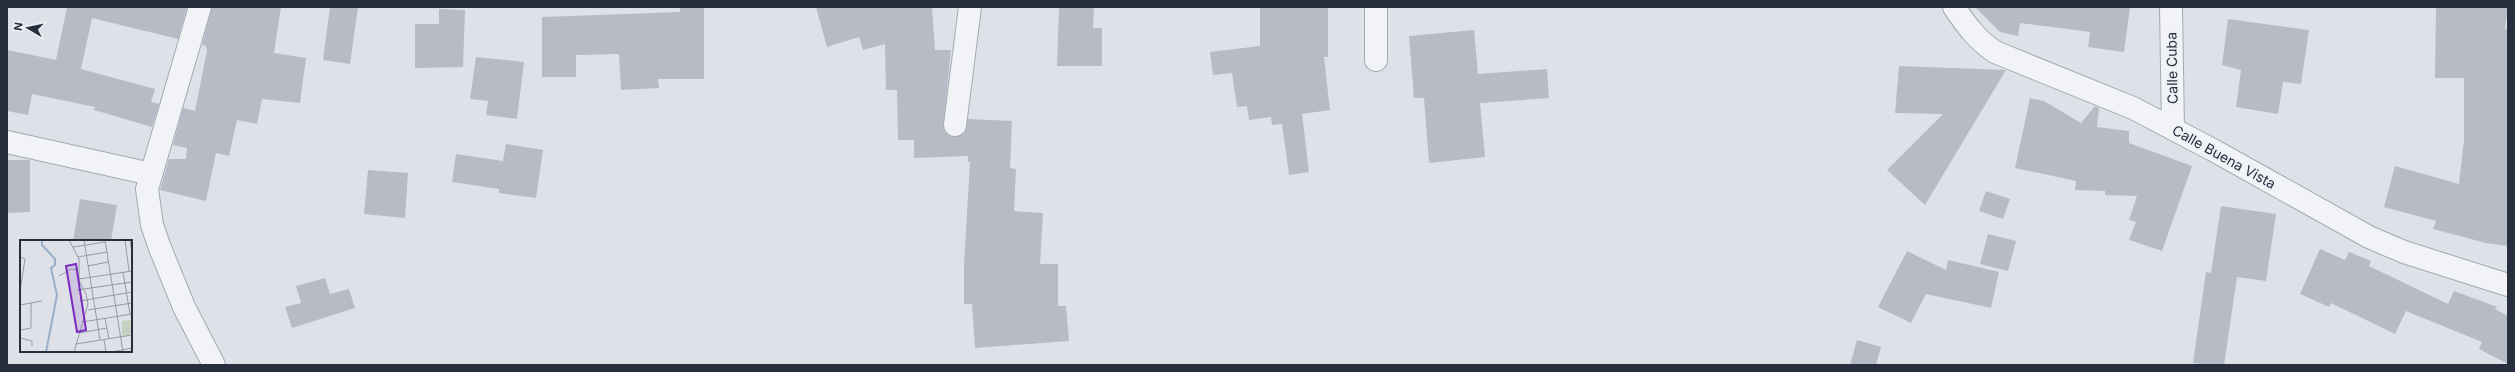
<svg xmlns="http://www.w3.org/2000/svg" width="2515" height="372" viewBox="0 0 2515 372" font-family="Inter,sans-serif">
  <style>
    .building { fill: #b6bbc5 }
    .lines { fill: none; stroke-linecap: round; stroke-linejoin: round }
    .minor-casing { stroke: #a3a9b2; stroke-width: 24 }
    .minor { stroke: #f1f3f6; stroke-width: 22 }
    .labels { text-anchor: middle; stroke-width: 4; stroke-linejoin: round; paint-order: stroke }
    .street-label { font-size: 14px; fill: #272f3f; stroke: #eef1f6 }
    .inset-river { fill: none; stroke: #99afc9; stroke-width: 2 }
    .inset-road { fill: none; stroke: #959aa4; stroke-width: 1 }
    .view { fill: #7b2cbf; fill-opacity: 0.15; stroke: #7b2cbf; stroke-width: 2 }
    .inset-edge { fill: none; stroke: #272f3f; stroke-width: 2 }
  </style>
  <rect width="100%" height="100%" fill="#dee2e8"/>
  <g class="building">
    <path d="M 67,7 L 187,7 L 178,39 L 92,18 L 81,69 L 155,89 L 151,102 L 159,104 L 152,127 L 94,110 L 95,107 L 32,94 L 28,115 L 7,111 L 7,50 L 56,60 Z"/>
    <path d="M 212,7 L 281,7 L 274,53 L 306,58 L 300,103 L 262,99 L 257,124 L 237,120 L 229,156 L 216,153 L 206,201 L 160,190 L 169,159 L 186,159 L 187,148 L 173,145 L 183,108 L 195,111 L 207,50 L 206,46 L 202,45 Z"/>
    <path d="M 330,7 L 358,7 L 350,64 L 323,60 Z"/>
    <path d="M 680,7 L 704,7 L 704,79 L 658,79 L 659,88 L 621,90 L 619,54 L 576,55 L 576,77 L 542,77 L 542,17 L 680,12 Z"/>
    <path d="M 816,7 L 932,7 L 935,50 L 951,50 L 943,129 L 948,135 L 954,137 L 965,133 L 968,119 L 1012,121 L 1010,168 L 1016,169 L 1014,211 L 1043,213 L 1040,264 L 1058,264 L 1058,306 L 1066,306 L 1069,341 L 975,348 L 972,304 L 964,304 L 964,265 L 970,162 L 968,162 L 968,156 L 914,158 L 914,140 L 898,140 L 897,90 L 886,90 L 885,44 L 863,50 L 859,37 L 827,47 Z"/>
    <path d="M 1059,7 L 1094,7 L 1093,28 L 1102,28 L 1102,66 L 1057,66 Z"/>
    <path d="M 1260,7 L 1328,8 L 1328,57 L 1324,57 L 1330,110 L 1302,114 L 1309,172 L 1289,175 L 1282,124 L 1272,125 L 1271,117 L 1249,120 L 1247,106 L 1237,107 L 1232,73 L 1213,75 L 1210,52 L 1260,46 Z"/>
    <path d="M 1975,7 L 2130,7 L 2124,52 L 2088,47 L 2090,32 L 2020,23 L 2018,36 L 2000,32 Z"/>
    <path d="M 2436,7 L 2508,7 L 2505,29 L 2508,29 L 2508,246 L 2486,243 L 2433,229 L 2436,221 L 2384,207 L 2395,166 L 2459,184 L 2464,140 L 2464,78 L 2435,78 Z"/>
    <path d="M 439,9 L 465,10 L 463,67 L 415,68 L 415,24 L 439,24 Z"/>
    <path d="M 2228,19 L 2309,30 L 2301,84 L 2283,82 L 2278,114 L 2236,107 L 2241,70 L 2222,65 Z"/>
    <path d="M 1474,30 L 1478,74 L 1547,69 L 1549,98 L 1480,103 L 1485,157 L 1429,163 L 1424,98 L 1414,98 L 1409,36 Z"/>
    <path d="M 476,57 L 524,62 L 517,119 L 486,115 L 488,101 L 470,99 Z"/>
    <path d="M 1899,66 L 2006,70 L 1925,205 L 1887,170 L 1943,114 L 1895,113 Z"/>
    <path d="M 2030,98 L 2044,101 L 2081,123 L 2095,106 L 2099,108 L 2097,127 L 2129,131 L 2129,143 L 2192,166 L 2162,251 L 2129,240 L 2136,222 L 2129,220 L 2137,196 L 2105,195 L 2105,191 L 2075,190 L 2076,181 L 2015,168 Z"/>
    <path d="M 506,144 L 543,150 L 536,198 L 499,193 L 499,189 L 452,182 L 456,154 L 503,161 Z"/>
    <path d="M 7,160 L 30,160 L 30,212 L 7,213 Z"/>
    <path d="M 368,170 L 408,173 L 405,218 L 364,214 Z"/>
    <path d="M 1986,191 L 2010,199 L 2003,219 L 1979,211 Z"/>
    <path d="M 80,199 L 117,205 L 111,241 L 73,241 Z"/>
    <path d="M 2221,206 L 2276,214 L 2266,281 L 2237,277 L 2224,365 L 2210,365 L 2193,363 L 2206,272 L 2211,273 Z"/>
    <path d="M 1988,234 L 2016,241 L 2008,271 L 1980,264 Z"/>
    <path d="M 2320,249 L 2345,260 L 2349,252 L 2371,261 L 2369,266 L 2448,304 L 2454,291 L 2497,307 L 2495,309 L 2508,316 L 2508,364 L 2479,349 L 2482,342 L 2406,311 L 2395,334 L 2331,303 L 2329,307 L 2300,294 Z"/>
    <path d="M 1907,251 L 1946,270 L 1948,260 L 1999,272 L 1991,308 L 1926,294 L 1911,323 L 1878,307 Z"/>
    <path d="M 325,278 L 330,294 L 349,289 L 355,308 L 292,328 L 285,307 L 301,303 L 296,286 Z"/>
    <path d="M 1857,340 L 1881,347 L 1876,365 L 1850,365 Z"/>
  </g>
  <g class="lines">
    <defs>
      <g id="minor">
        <path d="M 200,7 L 147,189 L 152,225 L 160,248 L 184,307 L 214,365"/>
        <path d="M 1376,7 L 1376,60"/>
        <path d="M 1954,7 C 1966,25 1977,40 1995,52 L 2133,108 L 2213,150 L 2369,237 L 2404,252 L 2508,285"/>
        <path d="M 2171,7 L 2173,129"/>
        <path d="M 955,125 L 970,7"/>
        <path d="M 7,142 L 151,174"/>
      </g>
    </defs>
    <use href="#minor" class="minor-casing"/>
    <use href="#minor" class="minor"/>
  </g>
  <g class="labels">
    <g class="street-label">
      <text transform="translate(2172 68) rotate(-91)" y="5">Calle Cuba</text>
      <text transform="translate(2224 157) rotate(29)" y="5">Calle Buena Vista</text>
    </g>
  </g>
  <g transform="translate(20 240)">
    <rect width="112" height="112" fill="#dee2e8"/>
    <path d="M 108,80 L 112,81 L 112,91 L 109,95 L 102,96 L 102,81 Z" fill="#c4d2bf"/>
    <path class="inset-river" d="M 22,0 L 22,5 L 35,19 L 35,25 L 31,28 L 37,55 L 26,112"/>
    <path class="inset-road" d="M 49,0 L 59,19 L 59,40 L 66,54 L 68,64 L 54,112M 64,0 L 80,100M 85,0 L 103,112M 105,0 L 109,31M 110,0 L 112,13M 53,7 L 85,2M 0,17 L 5,19 L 0,51M 58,17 L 87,12M 68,26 L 88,22M 103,32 L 110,74M 39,36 L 51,29 L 58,30M 59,39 L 112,31M 57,50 L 112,42M 60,61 L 112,52M 0,65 L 22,61M 68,70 L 112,63M 85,78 L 89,99M 62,82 L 112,74M 1,90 L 11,88 L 11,63M 59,93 L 87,88M 0,98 L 12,101 L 12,106M 84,100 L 86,112M 56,104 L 112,95M 92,112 L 112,108"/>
    <path class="view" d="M 56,24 L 66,90 L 57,92 L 46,26 Z"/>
    <rect width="112" height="112" class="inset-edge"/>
  </g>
  <rect width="2515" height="372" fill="none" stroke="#272f3f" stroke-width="16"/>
  <g transform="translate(28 28) rotate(279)" stroke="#eef1f6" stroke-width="3" paint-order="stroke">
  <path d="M0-3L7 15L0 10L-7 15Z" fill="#272f3f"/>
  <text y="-6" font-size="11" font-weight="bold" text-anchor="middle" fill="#272f3f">N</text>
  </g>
</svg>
